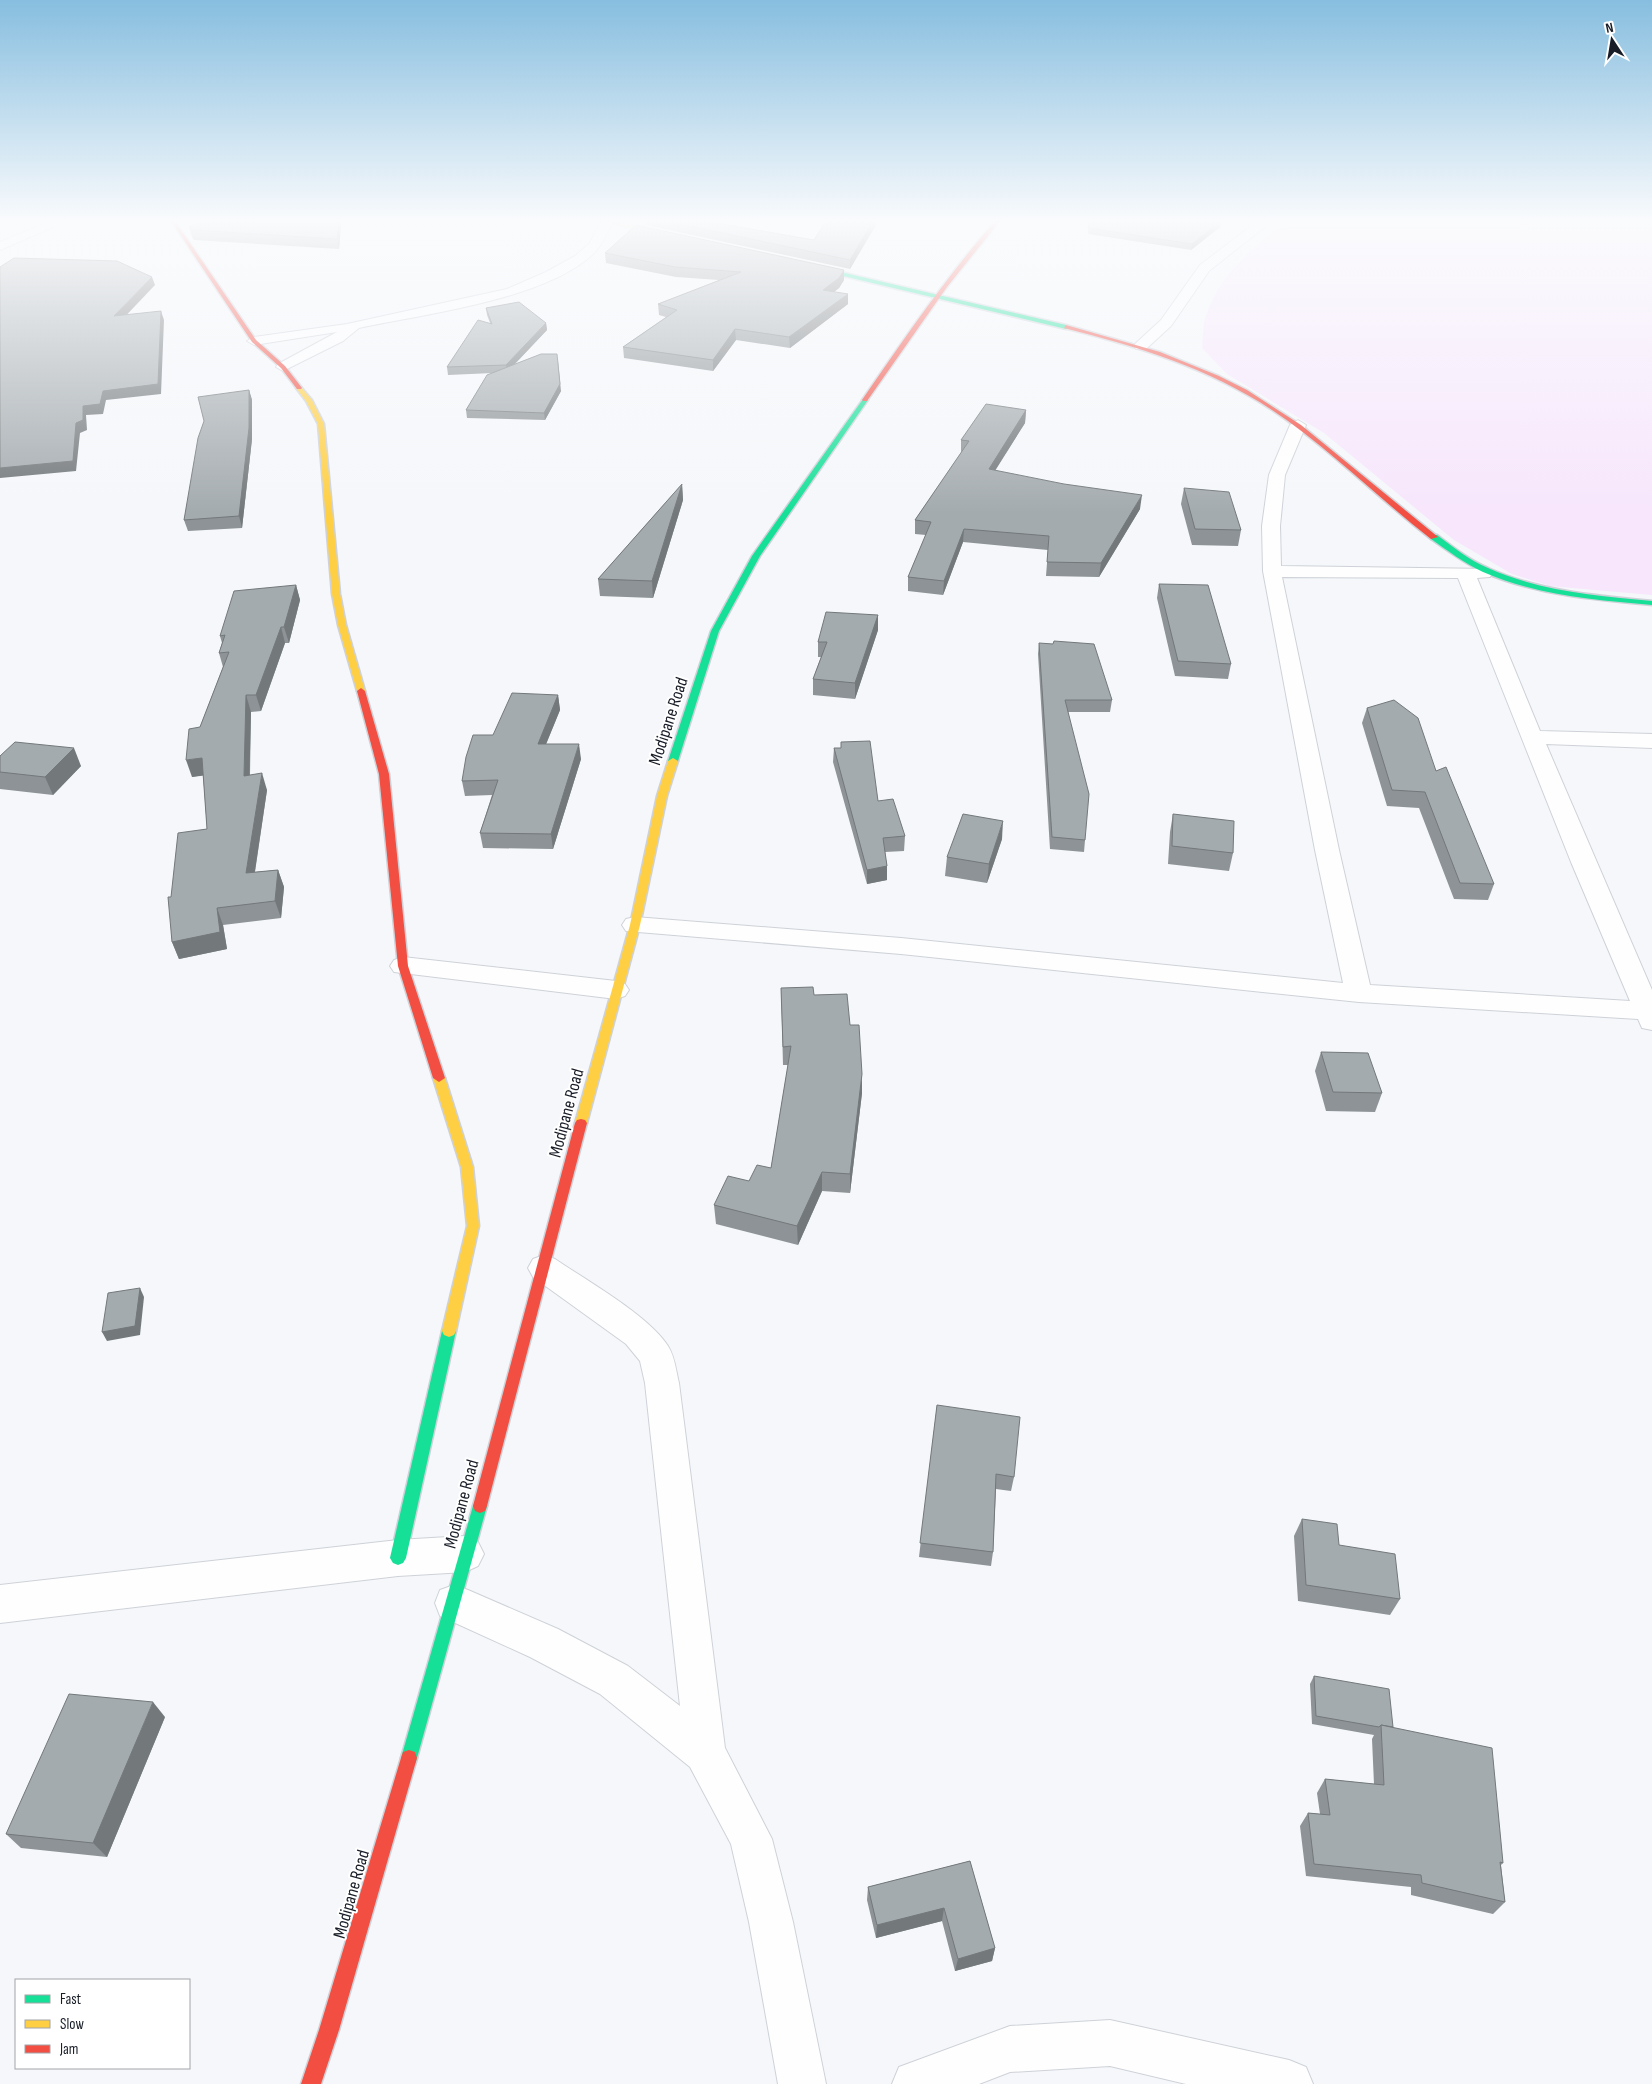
<svg xmlns="http://www.w3.org/2000/svg" width="1652" height="2084" viewBox="0 0 1652 2084" font-family="'Sofia Sans Condensed',sans-serif">
  <style>
    .green { fill: #f7e6fc }
    .lines { fill: none; stroke-linecap: round; stroke-linejoin: round }
    .street-casing { stroke: #ced2d8; stroke-width: 2 }
    .fast-casing { stroke: #ced2d8; stroke-width: 3 }
    .slow-casing { stroke: #ced2d8; stroke-width: 3 }
    .jam-casing { stroke: #ced2d8; stroke-width: 3 }
    .street { fill: #fefefe; fill-rule: evenodd }
    .fast { fill: #16e098; fill-rule: evenodd }
    .slow { fill: #ffcf43; fill-rule: evenodd }
    .jam { fill: #f24e42; fill-rule: evenodd }
    .wall { fill: #8d9396 }
    .shaded-wall { fill: #73787a }
    .building { fill: #a4abaf; stroke: #73787a }
    .labels { text-anchor: middle; stroke-width: 4; stroke-linejoin: round; paint-order: stroke }
    .street-label { font-size: 18px; fill: #171c26; stroke: #fff }
  </style>
  <rect width="100%" height="100%" fill="#f5f7fa"/>
  <path class="green" d="M 1288,221 L 1652,221 L 1652,595 L 1550,586 L 1512,574 L 1454,540 L 1324,433 L 1227,374 L 1202,348 C 1203,337 1203,323 1207,313 C 1222,272 1254,246 1288,221 Z"/>
  <g class="lines">
    <defs>
      <g id="street">
        <path d="M 51,221 L 67,221 L 0,250 L 0,242 Z"/>
        <path d="M 602,221 L 613,222 C 606,233 602,246 593,254 C 544,300 424,314 359,328 L 343,341 L 283,371 L 276,367 L 278,364 L 337,332 L 254,345 L 247,341 L 254,337 L 347,324 L 507,289 L 546,272 L 575,256 L 589,244 Z"/>
        <path d="M 1258,221 L 1272,221 L 1209,271 L 1171,326 L 1146,349 L 1136,349 L 1134,346 L 1136,343 L 1161,320 L 1200,265 Z"/>
        <path d="M 1298,420 L 1306,425 L 1285,475 L 1280,526 L 1281,566 L 1490,569 L 1492,573 L 1490,577 L 1477,578 L 1540,731 L 1652,734 L 1652,748 L 1546,744 L 1652,990 L 1652,1030 L 1642,1028 L 1638,1019 L 1359,1002 L 901,954 L 626,931 L 622,925 L 626,919 L 635,917 L 901,938 L 1343,983 L 1315,850 L 1263,571 L 1262,526 L 1269,475 L 1290,425 ZM 1282,577 L 1458,578 L 1571,862 L 1630,1001 L 1370,985 L 1339,850 Z"/>
        <path d="M 403,957 L 616,981 L 625,984 L 629,990 L 625,996 L 616,999 L 394,972 L 390,966 L 394,960 Z"/>
        <path d="M 544,1255 L 555,1259 C 587,1281 648,1315 668,1346 C 675,1357 676,1371 679,1383 L 725,1748 L 772,1839 L 793,1922 L 826,2084 L 778,2084 L 749,1922 L 731,1844 L 690,1767 L 600,1694 L 530,1657 L 440,1616 L 435,1603 L 440,1590 L 454,1585 L 468,1590 L 558,1629 L 628,1666 L 680,1706 L 645,1383 L 640,1361 L 626,1344 L 533,1277 L 528,1268 L 533,1259 Z"/>
        <path d="M 465,1536 L 478,1542 L 484,1554 L 478,1566 L 465,1572 L 398,1576 L 0,1623 L 0,1585 L 398,1540 Z"/>
        <path d="M 1110,2020 L 1289,2060 L 1306,2067 L 1313,2084 L 1186,2084 L 1110,2066 L 1010,2072 L 979,2084 L 892,2084 L 899,2067 L 1010,2026 Z"/>
      </g>
      <g id="fast">
        <path d="M 807,264 L 1066,325 L 1069,327 L 1066,329 L 805,267 Z"/>
        <path d="M 863,399 L 868,400 L 760,556 L 719,631 L 678,761 L 676,763 L 670,763 L 668,761 L 711,631 L 752,556 Z"/>
        <path d="M 1431,535 L 1437,535 C 1453,547 1469,560 1488,568 C 1539,591 1597,596 1652,601 L 1652,605 C 1595,600 1536,595 1483,572 C 1464,563 1448,551 1431,539 Z"/>
        <path d="M 449,1325 L 454,1327 L 456,1331 L 406,1558 L 403,1563 L 398,1565 L 393,1563 L 390,1558 L 442,1331 L 444,1327 Z"/>
        <path d="M 480,1499 L 485,1501 L 487,1506 L 417,1758 L 415,1764 L 409,1766 L 403,1764 L 401,1758 L 473,1506 L 475,1501 Z"/>
      </g>
      <g id="slow">
        <path d="M 601,221 L 609,221 L 672,235 L 670,236 Z"/>
        <path d="M 297,387 L 301,387 L 312,400 L 324,424 L 340,594 L 346,625 L 365,691 L 361,694 L 357,691 L 338,625 L 332,594 L 318,424 L 306,401 L 296,388 Z"/>
        <path d="M 673,758 L 678,761 L 667,796 L 640,925 L 587,1123 L 585,1126 L 577,1126 L 575,1123 L 630,925 L 657,796 L 668,761 Z"/>
        <path d="M 439,1074 L 445,1078 L 473,1167 L 479,1226 L 456,1331 L 454,1335 L 449,1337 L 444,1335 L 442,1331 L 467,1226 L 461,1167 L 433,1078 Z"/>
      </g>
      <g id="jam">
        <path d="M 171,221 L 175,221 L 256,340 L 285,366 L 302,388 L 301,389 L 297,389 L 281,368 L 252,342 Z"/>
        <path d="M 995,221 L 1000,221 L 947,287 L 867,401 L 863,401 L 862,400 C 904,339 946,277 995,221 Z"/>
        <path d="M 1066,325 L 1160,352 L 1219,376 L 1247,390 L 1301,425 L 1438,537 L 1431,539 C 1377,497 1329,448 1272,410 C 1209,368 1136,346 1064,328 Z"/>
        <path d="M 361,688 L 365,691 L 389,774 L 408,966 L 445,1078 L 439,1082 L 433,1078 L 398,966 L 379,774 L 357,691 Z"/>
        <path d="M 581,1119 L 585,1120 L 587,1123 L 487,1506 L 485,1511 L 480,1513 L 475,1511 L 473,1506 L 575,1123 L 577,1120 Z"/>
        <path d="M 409,1750 L 415,1752 L 417,1758 L 339,2030 L 321,2084 L 301,2084 L 319,2030 L 401,1758 L 403,1752 Z"/>
      </g>
    </defs>
    <use href="#street" class="street-casing"/>
    <use href="#fast" class="fast-casing"/>
    <use href="#slow" class="slow-casing"/>
    <use href="#jam" class="jam-casing"/>
    <use href="#street" class="street"/>
    <use href="#fast" class="fast"/>
    <use href="#slow" class="slow"/>
    <use href="#jam" class="jam"/>
  </g>
  <g class="wall">
    <path d="M 204,221 L 341,221 L 341,224 L 339,249 L 194,240 L 192,237 L 189,227 Z"/>
    <path d="M 646,221 L 712,221 L 711,222 L 814,240 L 826,221 L 877,221 L 877,223 L 850,269 L 646,225 Z"/>
    <path d="M 1089,221 L 1220,227 L 1191,250 L 1088,234 Z"/>
    <path d="M 605,253 L 844,280 L 839,288 L 834,292 L 848,304 L 790,348 L 736,340 L 713,371 L 624,358 L 623,347 L 666,317 L 659,315 L 658,304 L 719,280 L 676,277 L 606,263 Z"/>
    <path d="M 486,308 L 546,323 L 547,330 L 514,365 L 561,391 L 545,420 L 467,418 L 466,410 L 493,373 L 448,375 L 447,367 L 490,323 L 487,315 Z"/>
    <path d="M 249,390 L 252,400 L 252,439 L 242,528 L 188,531 L 184,520 Z"/>
    <path d="M 1026,410 L 1025,423 L 995,470 L 1140,509 L 1099,577 L 1046,576 L 1048,550 L 963,542 L 943,595 L 908,591 L 908,577 L 926,535 L 915,534 L 915,520 L 961,453 L 961,440 Z"/>
    <path d="M 682,484 L 683,500 L 653,598 L 600,596 L 598,579 Z"/>
    <path d="M 1184,488 L 1241,530 L 1238,546 L 1192,545 L 1181,504 Z"/>
    <path d="M 1159,584 L 1231,664 L 1228,679 L 1175,676 L 1157,598 Z"/>
    <path d="M 296,585 L 300,600 L 289,643 L 285,643 L 261,711 L 251,712 L 250,775 L 267,790 L 255,872 L 278,870 L 284,887 L 281,918 L 223,925 L 227,949 L 179,959 L 172,942 L 171,897 L 207,829 L 203,775 L 192,777 L 200,727 L 223,667 L 219,653 L 222,643 L 220,636 Z"/>
    <path d="M 878,615 L 878,630 L 855,699 L 813,695 L 813,679 L 821,657 L 818,657 L 818,642 Z"/>
    <path d="M 1039,643 L 1112,700 L 1110,712 L 1068,712 L 1085,840 L 1084,852 L 1050,849 L 1038,654 Z"/>
    <path d="M 558,695 L 560,710 L 546,744 L 581,759 L 553,849 L 483,848 L 480,833 L 492,795 L 465,796 L 462,781 L 493,735 Z"/>
    <path d="M 1367,708 L 1436,771 L 1494,884 L 1488,900 L 1454,899 L 1419,808 L 1387,806 L 1362,723 Z"/>
    <path d="M 834,748 L 878,801 L 905,836 L 904,851 L 885,852 L 887,866 L 887,880 L 867,884 L 833,762 Z"/>
    <path d="M 0,756 L 81,766 L 53,795 L 0,789 Z"/>
    <path d="M 1173,814 L 1233,853 L 1229,871 L 1168,864 L 1170,832 Z"/>
    <path d="M 1002,839 L 987,883 L 945,876 L 947,857 Z"/>
    <path d="M 781,988 L 814,995 L 850,1025 L 862,1093 L 850,1193 L 822,1191 L 798,1245 L 716,1224 L 714,1205 L 749,1181 L 771,1168 L 788,1065 L 783,1065 Z"/>
    <path d="M 1321,1052 L 1382,1093 L 1375,1112 L 1326,1111 L 1315,1071 Z"/>
    <path d="M 937,1405 L 1014,1477 L 1011,1491 L 996,1489 L 993,1552 L 991,1566 L 919,1557 Z"/>
    <path d="M 1302,1519 L 1400,1599 L 1390,1615 L 1298,1601 L 1294,1536 Z"/>
    <path d="M 1314,1676 L 1393,1727 L 1503,1863 L 1501,1865 L 1505,1902 L 1493,1914 L 1411,1895 L 1411,1887 L 1306,1876 L 1300,1826 L 1308,1813 L 1320,1814 L 1317,1793 L 1325,1779 L 1374,1784 L 1372,1739 L 1374,1735 L 1312,1724 L 1310,1684 Z"/>
    <path d="M 165,1717 L 107,1857 L 21,1848 L 6,1834 Z"/>
    <path d="M 970,1861 L 995,1948 L 992,1961 L 955,1971 L 942,1921 L 876,1938 L 867,1900 L 868,1887 Z"/>
  </g>
  <g class="shaded-wall">
    <path d="M 339,221 L 341,221 L 341,224 L 339,249 L 337,239 Z"/>
    <path d="M 873,221 L 877,221 L 877,223 L 850,269 L 850,260 Z"/>
    <path d="M 1221,221 L 1220,227 L 1191,250 L 1192,244 Z"/>
    <path d="M 844,270 L 844,280 L 839,288 L 823,300 L 823,290 Z"/>
    <path d="M 152,277 L 155,285 L 117,325 L 114,316 Z"/>
    <path d="M 848,294 L 848,304 L 790,348 L 789,337 Z"/>
    <path d="M 161,311 L 164,320 L 161,394 L 106,400 L 103,414 L 86,415 L 87,430 L 80,433 L 76,471 L 0,478 L 0,468 L 76,423 L 83,406 L 103,391 Z"/>
    <path d="M 546,323 L 547,330 L 507,372 L 506,365 Z"/>
    <path d="M 735,329 L 736,340 L 713,371 L 713,360 Z"/>
    <path d="M 558,361 L 561,391 L 545,420 L 544,413 Z"/>
    <path d="M 249,390 L 252,400 L 252,439 L 242,528 L 239,516 Z"/>
    <path d="M 1026,410 L 1025,423 L 988,482 L 989,469 Z"/>
    <path d="M 682,484 L 683,500 L 653,598 L 652,581 Z"/>
    <path d="M 1142,495 L 1140,509 L 1099,577 L 1101,563 Z"/>
    <path d="M 964,529 L 963,542 L 943,595 L 944,581 Z"/>
    <path d="M 296,585 L 300,600 L 289,643 L 284,627 Z"/>
    <path d="M 878,615 L 878,630 L 855,699 L 855,683 Z"/>
    <path d="M 281,627 L 285,643 L 261,711 L 256,695 Z"/>
    <path d="M 246,695 L 251,712 L 249,793 L 244,776 Z"/>
    <path d="M 558,695 L 560,710 L 540,759 L 538,744 Z"/>
    <path d="M 579,744 L 581,759 L 553,849 L 551,834 Z"/>
    <path d="M 74,748 L 81,766 L 53,795 L 45,777 Z"/>
    <path d="M 202,758 L 208,775 L 192,777 L 186,760 Z"/>
    <path d="M 262,773 L 267,790 L 252,890 L 246,873 Z"/>
    <path d="M 1003,821 L 1002,839 L 987,883 L 989,864 Z"/>
    <path d="M 887,866 L 887,880 L 867,884 L 867,870 Z"/>
    <path d="M 278,870 L 284,887 L 281,918 L 275,901 Z"/>
    <path d="M 217,908 L 223,925 L 227,949 L 179,959 L 172,942 Z"/>
    <path d="M 862,1074 L 862,1093 L 850,1193 L 850,1174 Z"/>
    <path d="M 822,1172 L 822,1191 L 798,1245 L 797,1226 Z"/>
    <path d="M 140,1288 L 144,1297 L 140,1335 L 107,1341 L 102,1332 Z"/>
    <path d="M 153,1702 L 165,1717 L 107,1857 L 93,1843 Z"/>
    <path d="M 944,1908 L 942,1921 L 876,1938 L 877,1925 Z"/>
    <path d="M 995,1948 L 992,1961 L 955,1971 L 958,1959 Z"/>
  </g>
  <g class="building">
    <path d="M 204,221 L 339,221 L 337,239 L 192,230 L 189,227 Z"/>
    <path d="M 666,221 L 705,221 L 814,240 L 826,221 L 873,221 L 850,260 Z"/>
    <path d="M 1089,221 L 1221,221 L 1192,244 L 1088,228 Z"/>
    <path d="M 636,225 L 844,270 L 839,278 L 823,290 L 848,294 L 789,337 L 735,329 L 713,360 L 623,347 L 677,310 L 658,304 L 741,272 L 675,267 L 605,253 Z"/>
    <path d="M 14,258 L 117,261 L 152,277 L 114,316 L 161,311 L 158,384 L 103,391 L 100,404 L 83,406 L 83,420 L 76,423 L 73,461 L 0,468 L 0,267 Z"/>
    <path d="M 519,302 L 546,323 L 506,365 L 447,367 L 478,320 L 492,324 L 486,308 Z"/>
    <path d="M 541,354 L 557,354 L 560,384 L 544,413 L 466,410 L 487,375 Z"/>
    <path d="M 249,390 L 249,428 L 239,516 L 184,520 L 198,438 L 204,421 L 198,397 Z"/>
    <path d="M 986,404 L 1026,410 L 989,469 L 1064,484 L 1142,495 L 1101,563 L 1047,562 L 1049,536 L 964,529 L 944,581 L 908,577 L 931,522 L 915,520 L 969,441 L 961,440 Z"/>
    <path d="M 682,484 L 652,581 L 598,579 Z"/>
    <path d="M 1184,488 L 1229,492 L 1241,530 L 1195,529 Z"/>
    <path d="M 1159,584 L 1208,585 L 1231,664 L 1178,661 Z"/>
    <path d="M 296,585 L 284,627 L 281,627 L 256,695 L 246,695 L 244,776 L 262,773 L 246,873 L 278,870 L 275,901 L 217,908 L 220,932 L 172,942 L 168,897 L 171,897 L 178,833 L 207,829 L 202,758 L 186,760 L 189,729 L 200,727 L 229,652 L 219,653 L 225,635 L 220,636 L 234,591 Z"/>
    <path d="M 826,612 L 878,615 L 855,683 L 813,679 L 827,642 L 818,642 Z"/>
    <path d="M 1054,641 L 1094,644 L 1112,700 L 1065,700 L 1089,794 L 1085,840 L 1052,837 L 1039,643 L 1053,644 Z"/>
    <path d="M 512,693 L 558,695 L 538,744 L 579,744 L 551,834 L 480,833 L 498,780 L 462,781 L 466,757 L 473,735 L 493,735 Z"/>
    <path d="M 1394,700 L 1418,718 L 1436,771 L 1446,767 L 1494,884 L 1460,883 L 1425,792 L 1392,790 L 1367,708 Z"/>
    <path d="M 870,741 L 878,801 L 893,799 L 905,836 L 883,838 L 887,866 L 867,870 L 834,748 L 841,748 L 841,742 Z"/>
    <path d="M 15,742 L 74,748 L 45,777 L 0,772 L 0,756 Z"/>
    <path d="M 963,814 L 1003,821 L 989,864 L 947,857 Z"/>
    <path d="M 1173,814 L 1234,821 L 1233,853 L 1172,846 Z"/>
    <path d="M 813,987 L 814,995 L 847,994 L 850,1025 L 859,1025 L 862,1074 L 850,1174 L 822,1172 L 797,1226 L 714,1205 L 728,1176 L 749,1181 L 757,1165 L 771,1168 L 791,1046 L 783,1047 L 781,988 Z"/>
    <path d="M 1321,1052 L 1368,1053 L 1382,1093 L 1333,1092 Z"/>
    <path d="M 140,1288 L 135,1326 L 102,1332 L 108,1293 Z"/>
    <path d="M 937,1405 L 1020,1417 L 1014,1477 L 996,1474 L 993,1552 L 920,1543 Z"/>
    <path d="M 1302,1519 L 1337,1524 L 1339,1545 L 1395,1554 L 1400,1599 L 1306,1585 Z"/>
    <path d="M 1314,1676 L 1389,1689 L 1393,1727 L 1381,1725 L 1379,1727 L 1316,1716 Z"/>
    <path d="M 69,1694 L 153,1702 L 93,1843 L 6,1834 Z"/>
    <path d="M 1381,1725 L 1492,1748 L 1503,1863 L 1500,1862 L 1505,1902 L 1422,1883 L 1421,1875 L 1314,1864 L 1308,1813 L 1330,1815 L 1325,1779 L 1384,1785 Z"/>
    <path d="M 970,1861 L 995,1948 L 958,1959 L 944,1908 L 877,1925 L 868,1887 Z"/>
  </g>
  <linearGradient id="sky" x2="0" y2="1"><stop stop-color="#87bedf"/><stop offset="0.43" stop-color="#fafbfd"/><stop offset="1" stop-color="#fafbfd" stop-opacity="0"/></linearGradient>
  <rect width="1652" height="513" fill="url(#sky)"/>
  <g class="labels">
    <g class="street-label">
      <text transform="translate(668 721) rotate(-72)" y="6">Modipane Road</text>
      <text transform="translate(566 1113) rotate(-75)" y="6">Modipane Road</text>
      <text transform="translate(461 1504) rotate(-75)" y="6">Modipane Road</text>
      <text transform="translate(351 1894) rotate(-74)" y="6">Modipane Road</text>
    </g>
  </g>
  <rect x="15" y="1979" width="175" height="90" fill="#ffffff" stroke="#a2a4a8"/>
  <rect x="25" y="1995" width="25" height="8" fill="#16e098" stroke="#a2a4a8"/>
  <text x="60" y="2004" font-size="15" fill="#171c26">Fast</text>
  <rect x="25" y="2020" width="25" height="8" fill="#ffcf43" stroke="#a2a4a8"/>
  <text x="60" y="2029" font-size="15" fill="#171c26">Slow</text>
  <rect x="25" y="2045" width="25" height="8" fill="#f24e42" stroke="#a2a4a8"/>
  <text x="60" y="2054" font-size="15" fill="#171c26">Jam</text>
  <g transform="translate(1612 40) rotate(348)" stroke="#ffffff" stroke-width="4" paint-order="stroke">
  <path d="M0-4L9 19L0 12L-9 19Z" fill="#171c26"/>
  <text y="-8" font-size="14" font-weight="bold" text-anchor="middle" fill="#171c26">N</text>
  </g>
</svg>
